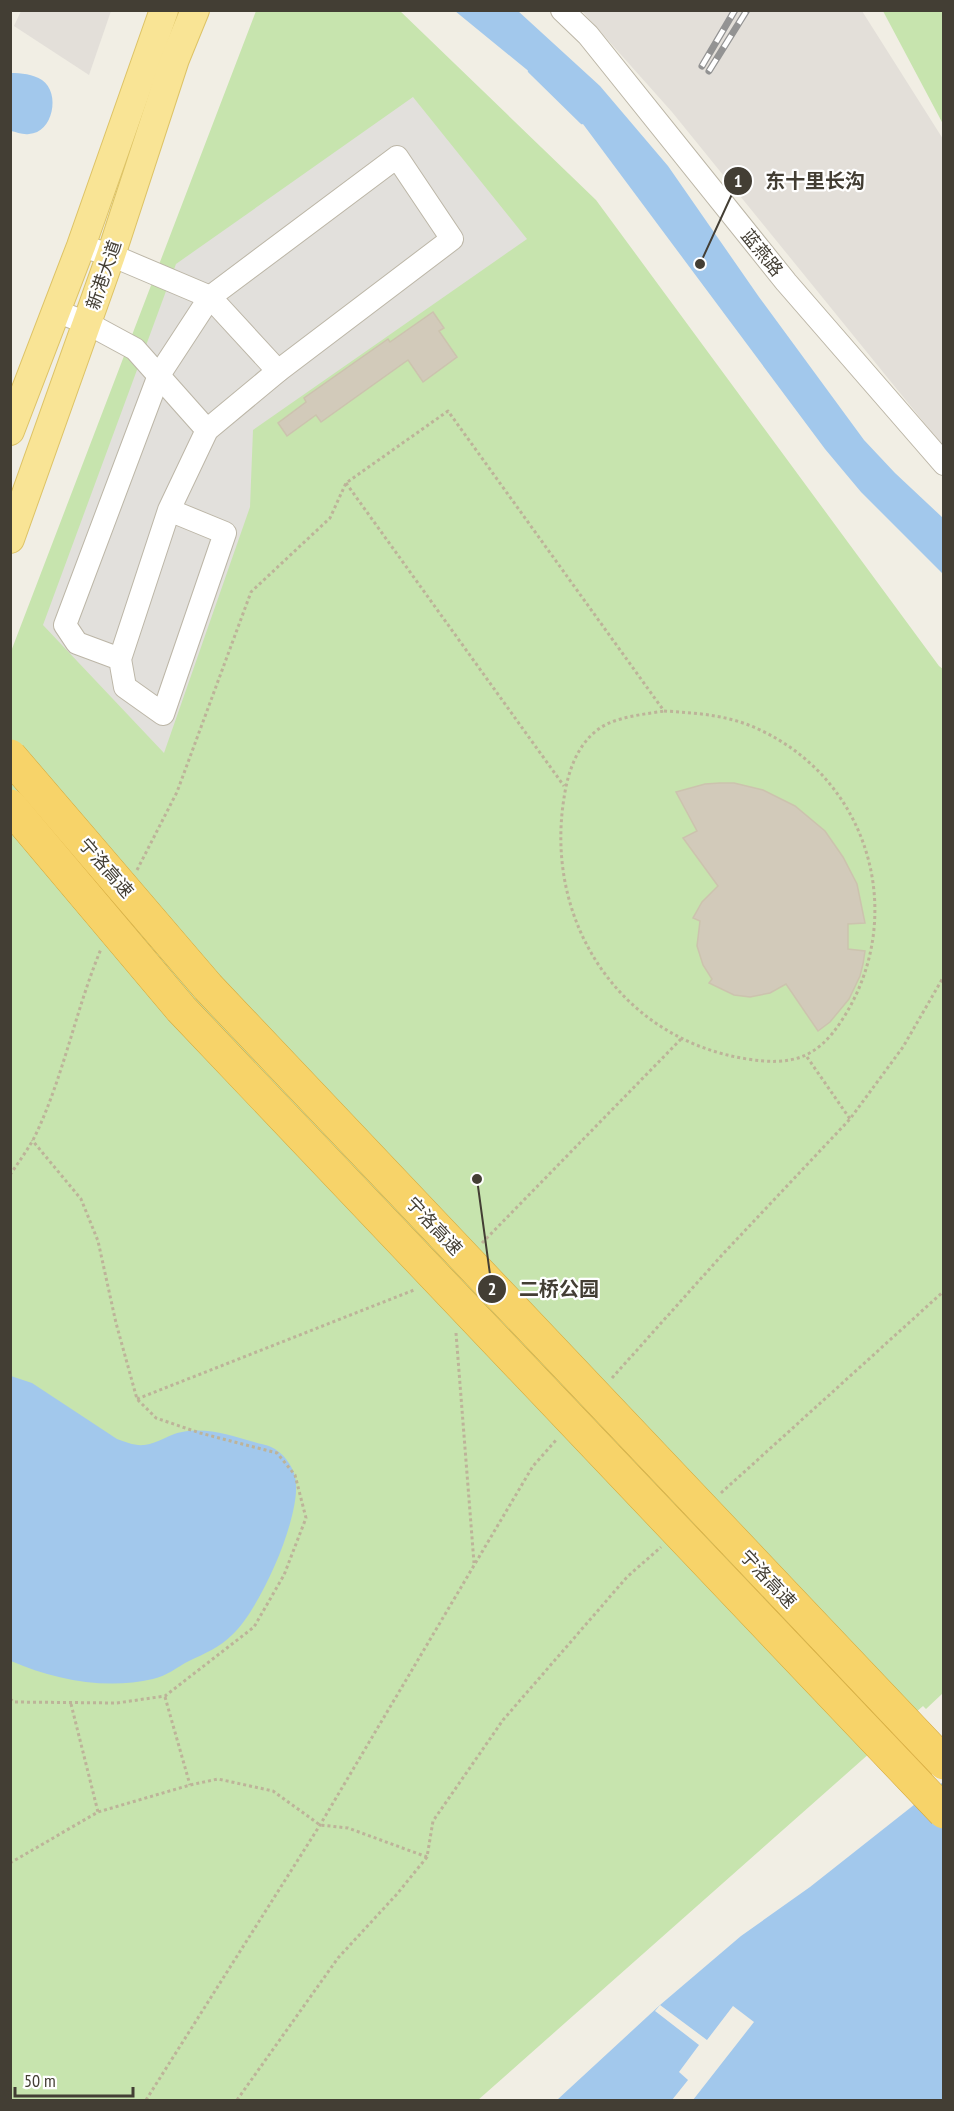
<svg xmlns="http://www.w3.org/2000/svg" width="954" height="2111" viewBox="0 0 954 2111" font-family="'PT Sans Narrow','Noto Sans SC',sans-serif">
  <style>
    .industrial { fill: #e3dfd9 }
    .green { fill: #c7e4ae }
    .parking { fill: #e2e0dc }
    .water { fill: #a2c8ec }
    .pier { fill: #f1eee4 }
    .lines { fill: none; stroke-linecap: round; stroke-linejoin: round }
    .stream { stroke: #a2c8ec; stroke-width: 4.5 }
    .building { fill: #d2caba; stroke: #ccc3ae; stroke-width: 1.5 }
    .minor-casing { stroke: #bcb6a7; stroke-width: 24 }
    .major-casing { stroke: #ddc366; stroke-width: 30 }
    .path { stroke: #bdb399; stroke-width: 3; stroke-dasharray: 3 3; stroke-linecap: butt }
    .minor { stroke: #fff; stroke-width: 22 }
    .major { stroke: #f9e495; stroke-width: 28 }
    .rail-casing { stroke: #939393; stroke-width: 7 }
    .rail { stroke: #fff; stroke-width: 4.5; stroke-dasharray: 14; stroke-linecap: butt }
    .highway-bridge-casing { stroke: #d5a83a; stroke-width: 34; stroke-linecap: butt }
    .highway-bridge { stroke: #f7d369; stroke-width: 33 }
    .labels { text-anchor: middle; stroke-width: 4.5; stroke-linejoin: round; paint-order: stroke }
    .street-label { font-size: 18px; fill: #433e34; stroke: #fff }
    .leader { fill: none; stroke: #433e34; stroke-width: 2 }
    .callout-dot { fill: #433e34; stroke: #fff; stroke-width: 2 }
    .mark-label { font-size: 18px; text-anchor: middle; font-weight: bold; fill: #fff }
    .callout-label { font-size: 20px; text-anchor: middle; font-weight: bold; fill: #433e34; stroke: #fff; stroke-width: 4.5; stroke-linejoin: round; paint-order: stroke }
  </style>
  <rect width="100%" height="100%" fill="#f1eee4"/>
  <g class="industrial">
    <path d="M 21,11 L 111,11 L 89,75 L 14,26 Z"/>
    <path d="M 582,11 L 862,11 L 943,139 L 943,446 L 672,112 Z"/>
  </g>
  <g class="green">
    <path d="M 399,10 L 596,200 L 939,666 L 943,669 L 943,1693 L 926,1709 L 923,1706 L 478,2100 L 11,2100 L 10,654 L 256,11 Z"/>
    <path d="M 883,11 L 943,11 L 943,124 Z"/>
  </g>
  <path class="parking" d="M 413,97 L 527,239 L 253,430 L 250,507 L 164,753 L 43,625 L 176,264 Z"/>
  <g class="water">
    <path d="M 455,11 L 518,11 L 600,86 L 668,166 L 759,297 L 864,440 L 895,473 L 943,518 L 943,574 L 861,492 L 825,449 L 577,116 L 537,78 Z"/>
    <path d="M 11,73 C 21,73 33,74 42,80 C 61,93 53,133 29,134 C 23,135 16,132 11,131 Z"/>
    <path d="M 11,1376 L 32,1383 L 117,1439 C 125,1442 135,1446 144,1445 C 157,1444 169,1434 182,1432 C 207,1427 230,1435 254,1442 C 260,1444 269,1445 275,1449 C 286,1456 295,1469 296,1483 C 299,1521 260,1609 232,1635 C 220,1647 204,1654 189,1661 C 177,1667 167,1676 153,1679 C 106,1690 54,1680 11,1661 Z"/>
    <path d="M 943,1782 L 943,2100 L 557,2100 L 660,2005 L 741,1936 L 810,1887 Z"/>
  </g>
  <path class="pier" d="M 660,2005 L 707,2040 L 733,2006 L 754,2022 L 693,2100 L 672,2100 L 688,2080 L 679,2072 L 699,2045 L 655,2011 Z"/>
  <g class="lines">
    <path class="stream" d="M 530,71 L 582,122"/>
  </g>
  <g class="building">
    <path d="M 433,312 L 444,328 L 439,331 L 457,357 L 423,382 L 408,360 L 321,422 L 316,415 L 287,436 L 278,423 L 306,402 L 304,398 L 388,339 L 390,342 Z"/>
    <path d="M 720,783 L 734,783 L 763,790 L 795,806 L 825,831 L 843,857 L 857,884 L 865,923 L 848,924 L 848,949 L 865,951 L 863,964 L 860,976 L 849,999 L 830,1022 L 818,1031 L 786,984 L 770,993 L 750,997 L 734,995 L 709,983 L 712,979 L 703,965 L 697,946 L 700,921 L 693,918 L 702,902 L 718,886 L 683,838 L 697,831 L 676,792 L 705,784 Z"/>
  </g>
  <g class="lines">
    <defs>
      <g id="minor">
        <path d="M 562,10 L 588,35 L 786,282 L 944,464"/>
        <path d="M 81,246 L 111,255 L 210,297 L 278,371"/>
        <path d="M 56,311 L 87,323 L 135,349 L 207,430"/>
        <path d="M 120,659 L 169,510 L 207,430 L 278,371 L 452,239 L 397,157 L 210,297 L 159,375 L 65,625 L 77,643 L 120,659 L 125,687 L 163,714 L 225,533 L 169,510"/>
      </g>
      <g id="major">
        <path d="M 10,431 L 81,246 L 164,10"/>
        <path d="M 10,539 L 111,255 L 175,59 L 195,10"/>
      </g>
    </defs>
    <use href="#minor" class="minor-casing"/>
    <use href="#major" class="major-casing"/>
    <g class="path">
      <path d="M 346,483 L 564,786"/>
      <path d="M 664,711 C 697,713 728,715 758,729 C 870,780 909,917 842,1020 C 817,1059 791,1066 747,1059 C 620,1039 544,922 564,798 C 568,770 579,738 607,724 C 624,716 646,714 664,711 Z"/>
      <path d="M 137,870 L 177,792 L 251,592 L 330,518 L 346,483 L 448,411 L 664,711"/>
      <path d="M 807,1057 L 850,1119"/>
      <path d="M 10,1175 C 18,1163 26,1152 33,1140 C 63,1080 75,1011 101,949"/>
      <path d="M 482,1243 L 682,1038"/>
      <path d="M 456,1333 L 474,1563"/>
      <path d="M 612,1378 L 722,1255 L 850,1119 L 903,1047 L 944,976"/>
      <path d="M 137,1399 L 414,1290"/>
      <path d="M 721,1493 L 944,1291"/>
      <path d="M 165,1697 L 190,1785"/>
      <path d="M 10,1699 L 14,1702 L 117,1703 L 165,1696 L 254,1627 L 284,1575 L 306,1518 L 295,1475 L 277,1453 L 200,1433 L 156,1418 L 137,1399 L 116,1323 L 98,1241 L 81,1199 L 32,1140"/>
      <path d="M 71,1704 L 98,1812"/>
      <path d="M 10,1863 L 98,1812 L 190,1785 L 218,1779 L 273,1791 L 320,1825 L 348,1828 L 427,1857"/>
      <path d="M 146,2100 L 320,1825 L 533,1466 L 557,1439"/>
      <path d="M 237,2100 L 338,1958 L 397,1894 L 427,1857 L 433,1821 L 503,1720 L 627,1577 L 661,1547"/>
    </g>
    <use href="#minor" class="minor"/>
    <use href="#major" class="major"/>
    <defs>
      <g id="rail">
        <path d="M 702,66 L 735,10"/>
        <path d="M 709,71 L 747,10"/>
      </g>
    </defs>
    <use href="#rail" class="rail-casing"/>
    <use href="#rail" class="rail"/>
    <defs>
      <g id="highway-bridge">
        <path d="M 10,756 L 208,987 L 944,1763"/>
        <path d="M 10,806 L 181,1009 L 944,1812"/>
      </g>
    </defs>
    <use href="#highway-bridge" class="highway-bridge-casing"/>
    <use href="#highway-bridge" class="highway-bridge"/>
  </g>
  <g class="labels">
    <g class="street-label">
      <text transform="translate(762 253) rotate(51)" y="6">蓝燕路</text>
      <text transform="translate(104 275) rotate(-71)" y="6">新港大道</text>
      <text transform="translate(106 868) rotate(49)" y="6">宁洛高速</text>
      <text transform="translate(434 1226) rotate(47)" y="6">宁洛高速</text>
      <text transform="translate(768 1579) rotate(47)" y="6">宁洛高速</text>
    </g>
  </g>
  <path class="leader" d="M700 264L738 181M477 1179L492 1289"/>
  <g class="callout-dot">
    <circle cx="700" cy="264" r="6"/>
    <circle cx="477" cy="1179" r="6"/>
    <circle cx="738" cy="181" r="15"/>
    <circle cx="492" cy="1289" r="15"/>
  </g>
  <g class="mark-label">
    <text x="738" y="187">1</text>
    <text x="492" y="1295">2</text>
  </g>
  <g class="callout-label">
    <text x="815" y="188">东十里长沟</text>
    <text x="559" y="1296">二桥公园</text>
  </g>
  <rect width="954" height="2111" fill="none" stroke="#433e34" stroke-width="24"/>
  <path d="M15 2087v9h118v-9" fill="none" stroke="#433e34" stroke-width="3"/>
  <text x="24" y="2087" font-size="18" fill="#433e34" stroke="#ffffff" stroke-width="4.5" paint-order="stroke">50 m</text>
</svg>
